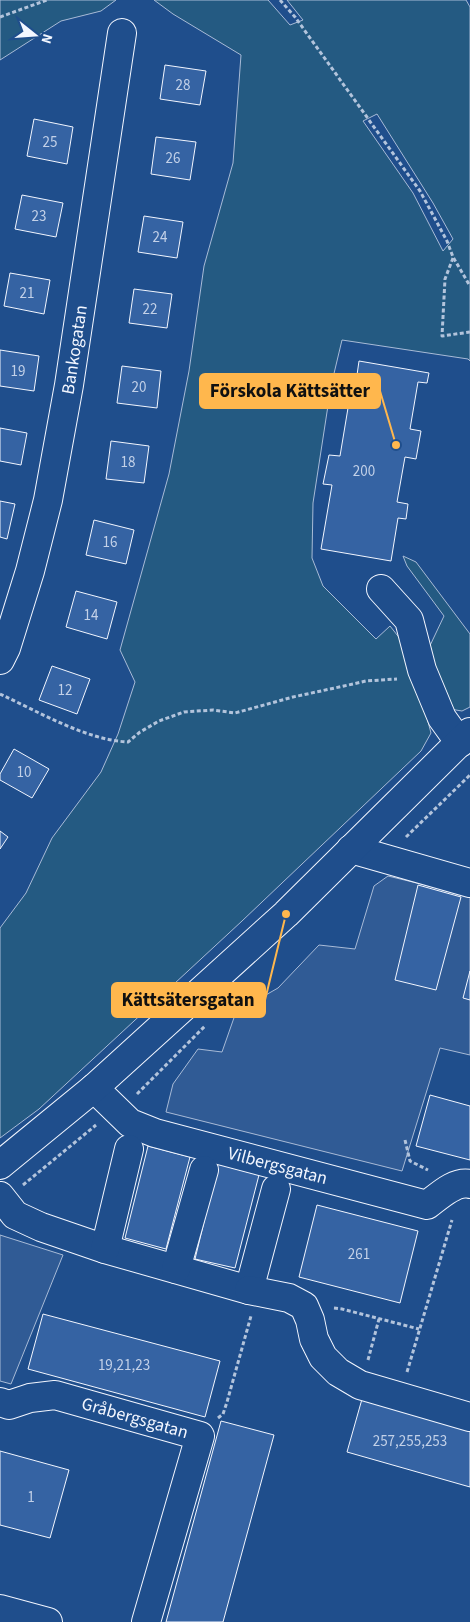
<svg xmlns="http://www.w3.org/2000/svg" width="470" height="1622" viewBox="0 0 470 1622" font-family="'Source Sans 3',sans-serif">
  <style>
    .green { fill: #245a82; stroke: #a8bbd7; fill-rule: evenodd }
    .parking { fill: #305b95; stroke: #a8bbd7 }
    .building { fill: #3563a3; stroke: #f2f6ff }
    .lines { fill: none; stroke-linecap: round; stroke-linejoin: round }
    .minor-casing { stroke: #f2f6ff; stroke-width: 30 }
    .path { stroke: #b3c4dc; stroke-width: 3; stroke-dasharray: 4 2.5; stroke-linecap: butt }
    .minor { stroke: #1f4e8c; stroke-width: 28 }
    .labels { text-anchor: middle; stroke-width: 4; stroke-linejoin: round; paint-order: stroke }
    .number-label { font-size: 15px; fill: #c3d1e8 }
    .street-label { font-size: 18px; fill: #f2f6ff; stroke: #1f4e8c }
    .leader { fill: none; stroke: #ffb74d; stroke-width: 2 }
    .callout-dot { fill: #ffb74d; stroke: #1f4e8c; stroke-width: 2 }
    .callout { fill: #ffb74d; stroke: #ffb74d; stroke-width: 2 }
    .callout-label { font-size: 19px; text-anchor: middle; font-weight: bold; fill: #111 }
  </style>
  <rect width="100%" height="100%" fill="#1f4e8c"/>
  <g class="green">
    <path d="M 0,0 L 116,0 L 101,11 L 61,21 L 0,60 Z"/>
    <path d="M 154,0 L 268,0 L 290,25 L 303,20 L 287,0 L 466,0 L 470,7 L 470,361 L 468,359 L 342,340 L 331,386 L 313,503 L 312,558 L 323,586 L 376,639 L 390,626 L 409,650 L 431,733 L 421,751 L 242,921 L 39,1109 L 0,1138 L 0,928 L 26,893 L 52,838 L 101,772 L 118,734 L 135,682 L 120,650 L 169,474 L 189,371 L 204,266 L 233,163 L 241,55 L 173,14 ZM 377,114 L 433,203 L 453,239 L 443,251 L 413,193 L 363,121 Z"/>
    <path d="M 403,556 L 416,562 L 470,634 L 470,707 L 462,711 L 450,709 L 426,654 L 444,616 L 407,566 Z"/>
  </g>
  <g class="parking">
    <path d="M 388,876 L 470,896 L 470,1055 L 440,1048 L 402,1171 L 166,1112 L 173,1084 L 198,1049 L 222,1052 L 236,1012 L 278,988 L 319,945 L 355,949 L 374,886 Z"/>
    <path d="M 0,1235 L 63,1255 L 11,1384 L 0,1381 Z"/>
  </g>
  <g class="building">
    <path d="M 165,65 L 206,71 L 200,105 L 160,99 Z"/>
    <path d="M 34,119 L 73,127 L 67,164 L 27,156 Z"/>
    <path d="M 156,137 L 196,142 L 190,180 L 151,174 Z"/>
    <path d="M 22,195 L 63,203 L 56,237 L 15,229 Z"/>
    <path d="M 144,216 L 183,222 L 177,258 L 138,252 Z"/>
    <path d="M 10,273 L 50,280 L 44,314 L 4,306 Z"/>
    <path d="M 134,289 L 172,294 L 167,328 L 129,323 Z"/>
    <path d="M 0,350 L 39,356 L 34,391 L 0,386 Z"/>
    <path d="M 359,361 L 429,373 L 427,383 L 418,382 L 410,429 L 421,431 L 416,459 L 405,457 L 397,502 L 408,504 L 406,519 L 398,518 L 391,561 L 321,549 L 332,485 L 323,484 L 329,455 L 340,456 L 348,408 L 339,406 L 343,387 L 355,389 Z"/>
    <path d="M 122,366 L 161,371 L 157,408 L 117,403 Z"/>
    <path d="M 0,428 L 27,433 L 21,465 L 0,461 Z"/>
    <path d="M 111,441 L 149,446 L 144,483 L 106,479 Z"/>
    <path d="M 0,501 L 15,504 L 7,539 L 0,537 Z"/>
    <path d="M 94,520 L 134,530 L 126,564 L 86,555 Z"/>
    <path d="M 76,591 L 117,602 L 107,639 L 66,627 Z"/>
    <path d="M 52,666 L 90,679 L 77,714 L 39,700 Z"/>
    <path d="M 14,749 L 49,769 L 32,798 L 0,780 L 0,774 Z"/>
    <path d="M 0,831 L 8,837 L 0,849 Z"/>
    <path d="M 418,885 L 461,897 L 436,990 L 395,980 Z"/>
    <path d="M 470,971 L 470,1000 L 463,998 Z"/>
    <path d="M 430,1095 L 470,1106 L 470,1160 L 416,1146 Z"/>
    <path d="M 148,1146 L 190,1157 L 166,1249 L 125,1238 Z"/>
    <path d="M 218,1164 L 259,1175 L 235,1268 L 195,1259 Z"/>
    <path d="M 317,1205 L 418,1231 L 400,1303 L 299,1277 Z"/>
    <path d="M 43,1314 L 220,1361 L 205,1417 L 28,1369 Z"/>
    <path d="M 362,1399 L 470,1430 L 470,1487 L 347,1452 Z"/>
    <path d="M 221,1421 L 274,1435 L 223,1622 L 166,1622 Z"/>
    <path d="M 0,1451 L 69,1470 L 50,1538 L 0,1525 Z"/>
  </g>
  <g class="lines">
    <defs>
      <g id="minor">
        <path d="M 381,589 L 409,620 L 422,670 L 442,718 L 460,743"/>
        <path id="s1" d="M 0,660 L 6,648 L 30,571 L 48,500 L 69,385 L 122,33"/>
        <path d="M 351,849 L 470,883"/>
        <path id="s2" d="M 94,1088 L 130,1123 L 155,1133 L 427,1205 C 438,1197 455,1180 470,1184"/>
        <path d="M 0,1165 L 94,1088 L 286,914 L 470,732"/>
        <path d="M 0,1196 L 15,1215 L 41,1227 L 105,1249 L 249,1290 L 276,1189"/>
        <path d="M 105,1249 L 129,1149"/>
        <path d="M 176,1269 L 204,1170"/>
        <path d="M 249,1290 L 289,1298 L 304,1306 L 310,1320 L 314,1339 L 323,1357 L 338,1372 L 360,1385 L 470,1417"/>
        <path id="s3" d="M 0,1402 L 9,1405 L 30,1398 L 55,1395 L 200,1436 L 146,1622"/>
        <path d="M 0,1609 L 48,1622"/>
      </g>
    </defs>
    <use href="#minor" class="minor-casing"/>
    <g class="path">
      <path d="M 280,0 L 295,17 L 420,191 L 447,241 L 453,257 L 470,286"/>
      <path d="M 0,17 L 47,0"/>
      <path d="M 453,258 L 445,279 L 442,336 L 470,332"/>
      <path d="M 0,694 C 39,712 86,740 128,742 L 140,732 L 159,721 L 184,712 L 213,710 L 235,713 L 293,697 L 344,686 L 366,681 L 397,679"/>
      <path d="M 406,837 L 470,775"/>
      <path d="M 137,1094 L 205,1026"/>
      <path d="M 405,1140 L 410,1161 L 428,1170"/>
      <path d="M 23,1185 L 96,1125"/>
      <path d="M 334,1308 L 342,1309 L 419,1329"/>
      <path d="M 368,1360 L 379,1319"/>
      <path d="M 407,1372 L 452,1220"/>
      <path d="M 218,1418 L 223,1414 L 227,1402 L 251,1316"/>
    </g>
    <use href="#minor" class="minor"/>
  </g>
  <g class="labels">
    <g class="number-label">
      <text x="183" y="90">28</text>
      <text x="50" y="147">25</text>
      <text x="173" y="163">26</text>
      <text x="39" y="221">23</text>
      <text x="160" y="242">24</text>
      <text x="27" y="298">21</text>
      <text x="150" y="314">22</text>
      <text x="18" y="376">19</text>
      <text x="139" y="392">20</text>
      <text x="128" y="467">18</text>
      <text x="364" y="476">200</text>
      <text x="110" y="547">16</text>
      <text x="91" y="620">14</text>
      <text x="65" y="695">12</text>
      <text x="24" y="777">10</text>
      <text x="359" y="1259">261</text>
      <text x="124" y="1370">19,21,23</text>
      <text x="410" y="1446">257,255,253</text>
      <text x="31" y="1502">1</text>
    </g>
    <g class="street-label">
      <text dy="6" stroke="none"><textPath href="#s1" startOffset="320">Bankogatan</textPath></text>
      <text dy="6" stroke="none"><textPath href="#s2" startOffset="204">Vilbergsgatan</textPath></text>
      <text dy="6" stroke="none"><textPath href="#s3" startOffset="140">Gråbergsgatan</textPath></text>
    </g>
  </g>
  <path class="leader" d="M396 445L380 391M286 914L265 1000"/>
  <g class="callout-dot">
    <circle cx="396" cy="445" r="5"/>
    <circle cx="286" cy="914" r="5"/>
  </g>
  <g class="callout">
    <rect x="200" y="374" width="180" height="34" rx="5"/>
    <rect x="112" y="983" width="153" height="34" rx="5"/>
  </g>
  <g class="callout-label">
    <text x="290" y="397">Förskola Kättsätter</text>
    <text x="188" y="1006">Kättsätersgatan</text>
  </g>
  <g transform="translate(35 35) rotate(107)" stroke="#1f4e8c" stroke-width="4" paint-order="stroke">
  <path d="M0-4L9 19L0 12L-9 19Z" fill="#f2f6ff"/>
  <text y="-8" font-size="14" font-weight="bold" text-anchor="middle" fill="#f2f6ff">N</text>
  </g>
</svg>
